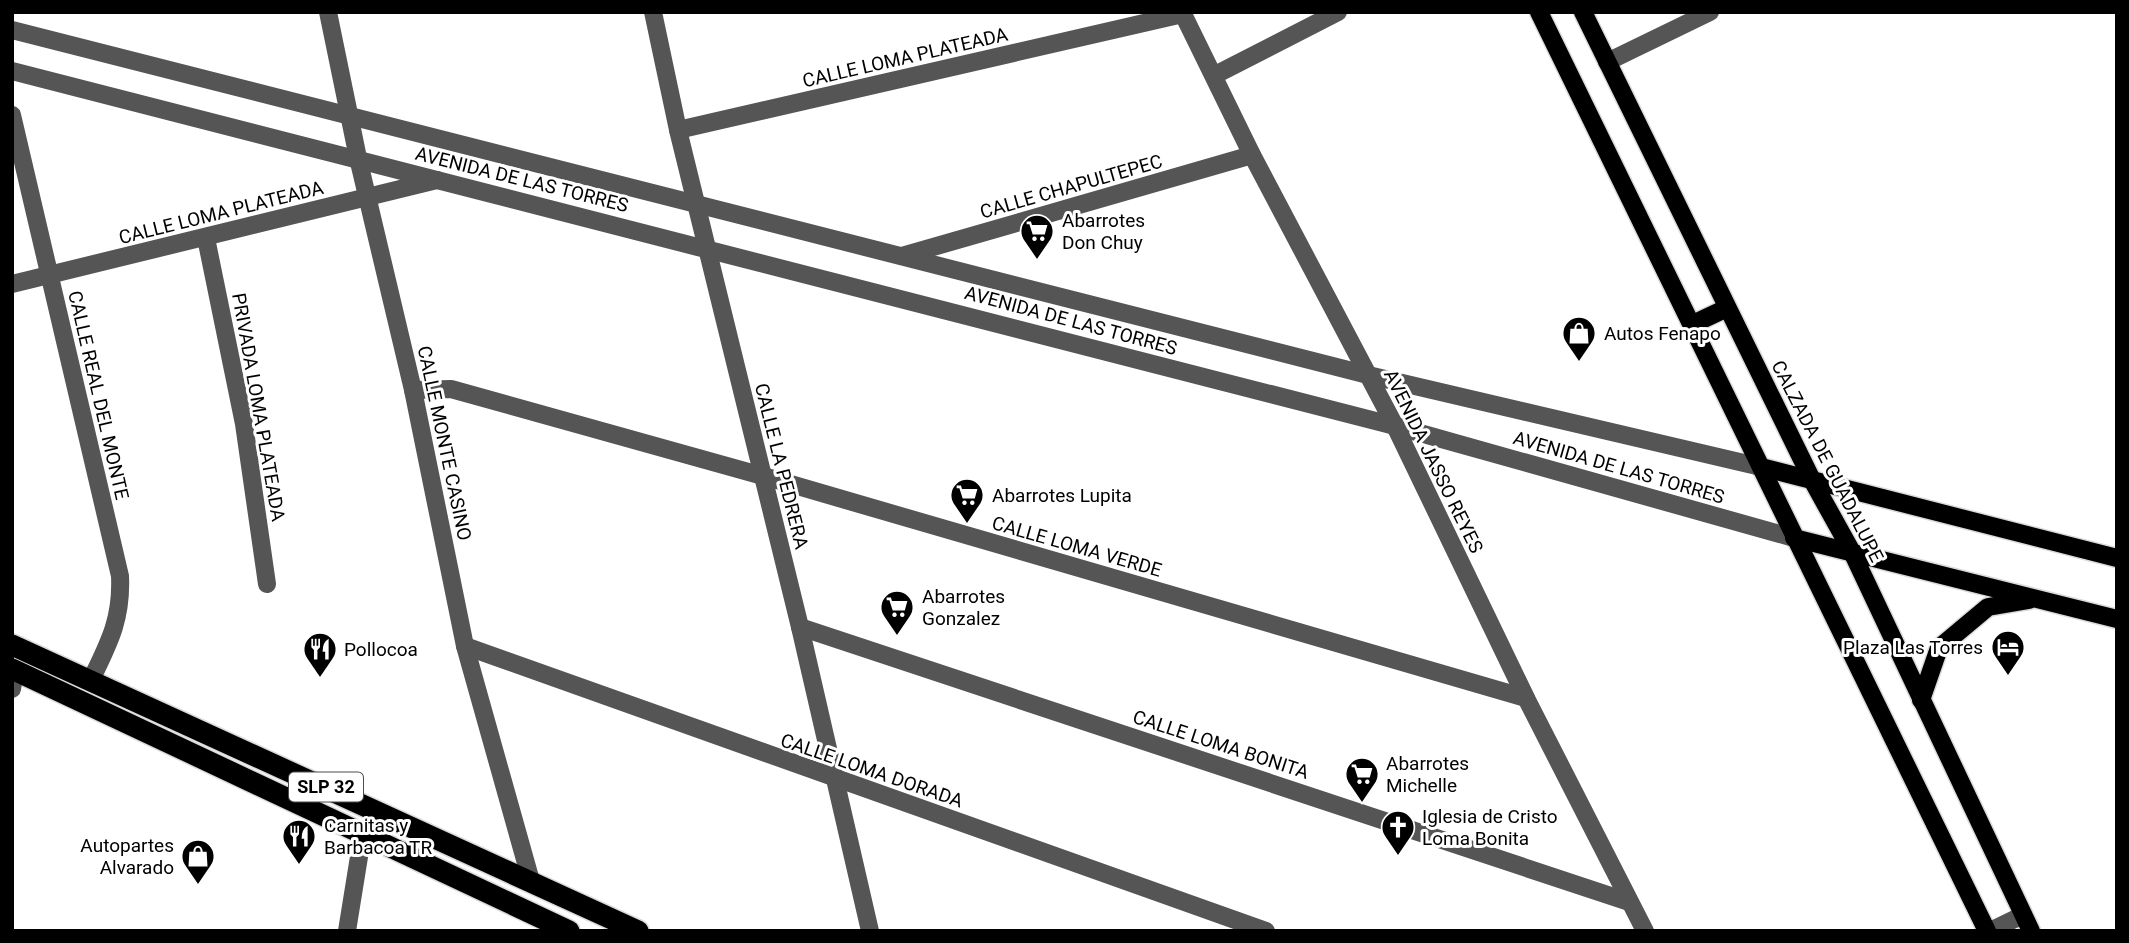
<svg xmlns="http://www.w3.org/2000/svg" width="2129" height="943" viewBox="0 0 2129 943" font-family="Roboto,sans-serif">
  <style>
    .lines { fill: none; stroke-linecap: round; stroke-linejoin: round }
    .major-casing { stroke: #dbdbdb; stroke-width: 21 }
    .highway-casing { stroke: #dbdbdb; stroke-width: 24 }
    .minor { stroke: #555; stroke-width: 18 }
    .major { stroke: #000; stroke-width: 18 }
    .highway { stroke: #000; stroke-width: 21 }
    .labels { text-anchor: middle; stroke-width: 6; stroke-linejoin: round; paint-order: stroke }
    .shield { fill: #fff; stroke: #4c4c4c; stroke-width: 2 }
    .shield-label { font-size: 18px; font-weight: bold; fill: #000 }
    .street-label { font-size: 19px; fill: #000; stroke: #fff }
    .poi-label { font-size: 19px; fill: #000; stroke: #fff; text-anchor: start }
  </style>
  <rect width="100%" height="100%" fill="#fff"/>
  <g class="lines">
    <defs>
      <g id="major">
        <path d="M 1539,12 L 1987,931"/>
        <path d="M 1583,12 L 1812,480 L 1852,552 L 2031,931"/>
        <path d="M 1693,324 L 1727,308"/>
        <path d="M 1761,467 L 2117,558"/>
        <path d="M 1794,538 L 2117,619"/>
        <path d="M 1921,700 L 1939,648 L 1988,607 L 2029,600"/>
      </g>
      <g id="highway">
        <path d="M 12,645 L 638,931"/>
        <path d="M 12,669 L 569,931"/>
      </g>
    </defs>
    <use href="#major" class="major-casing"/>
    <use href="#highway" class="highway-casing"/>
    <g class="minor">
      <path d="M 328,12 L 358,158 L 413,390 L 465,646 L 531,881"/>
      <path d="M 653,12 L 678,130 L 800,627 L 870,931"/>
      <path d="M 1182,12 L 1252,155 L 1395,426 L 1526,698 L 1645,931"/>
      <path d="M 12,30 L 1368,375 L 1761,467"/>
      <path d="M 1607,62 L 1710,12"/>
      <path d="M 12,71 L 1395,426 L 1794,538"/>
      <path d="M 1215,75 L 1338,12"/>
      <path d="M 12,115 L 120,576 C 122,619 109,643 91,680"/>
      <path d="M 678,130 L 1183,14"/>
      <path d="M 206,238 L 244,424 L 267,584"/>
      <path d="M 902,256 L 1252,155"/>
      <path d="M 12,284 L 437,180"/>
      <path d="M 413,390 L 451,389 L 763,476 L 1526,698"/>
      <path d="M 800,627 L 1629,902"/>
      <path d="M 465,646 L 1266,931"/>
      <path d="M 12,689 L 15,671"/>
      <path d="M 347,931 L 363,832"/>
      <path d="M 1990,931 L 2023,915"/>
    </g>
    <use href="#major" class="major"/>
    <use href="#highway" class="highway"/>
  </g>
  <defs>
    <symbol id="supermarket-pin" viewBox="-11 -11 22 30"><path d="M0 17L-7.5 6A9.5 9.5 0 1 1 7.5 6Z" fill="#000" stroke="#fff"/><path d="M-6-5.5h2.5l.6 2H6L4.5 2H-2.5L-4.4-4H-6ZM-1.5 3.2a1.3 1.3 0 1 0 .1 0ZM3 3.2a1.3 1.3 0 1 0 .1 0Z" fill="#fff"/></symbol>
    <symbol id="shop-pin" viewBox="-11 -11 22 30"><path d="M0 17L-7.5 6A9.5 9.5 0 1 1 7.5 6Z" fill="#000" stroke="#fff"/><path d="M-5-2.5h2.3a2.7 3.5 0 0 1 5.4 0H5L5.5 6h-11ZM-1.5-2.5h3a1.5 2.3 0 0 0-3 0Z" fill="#fff"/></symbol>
    <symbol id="hotel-pin" viewBox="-11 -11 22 30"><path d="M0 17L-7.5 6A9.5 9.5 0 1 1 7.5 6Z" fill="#000" stroke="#fff"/><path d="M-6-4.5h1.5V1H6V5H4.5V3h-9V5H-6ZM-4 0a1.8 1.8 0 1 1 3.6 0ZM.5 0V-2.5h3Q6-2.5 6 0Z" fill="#fff"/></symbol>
    <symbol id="restaurant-pin" viewBox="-11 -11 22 30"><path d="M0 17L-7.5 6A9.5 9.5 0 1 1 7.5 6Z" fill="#000" stroke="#fff"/><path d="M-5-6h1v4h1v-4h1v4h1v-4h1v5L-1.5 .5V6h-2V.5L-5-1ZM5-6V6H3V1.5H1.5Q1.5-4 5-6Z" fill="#fff"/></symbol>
    <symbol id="church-pin" viewBox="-11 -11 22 30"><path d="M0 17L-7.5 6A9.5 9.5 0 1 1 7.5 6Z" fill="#000" stroke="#fff"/><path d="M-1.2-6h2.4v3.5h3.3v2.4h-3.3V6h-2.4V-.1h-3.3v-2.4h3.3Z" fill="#fff"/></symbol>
  </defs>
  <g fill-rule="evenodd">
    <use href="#supermarket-pin" x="1018" y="212" width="38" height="52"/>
    <use href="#shop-pin" x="1560" y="314" width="38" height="52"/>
    <use href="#supermarket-pin" x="948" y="476" width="38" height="52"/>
    <use href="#supermarket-pin" x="878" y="588" width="38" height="52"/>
    <use href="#hotel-pin" x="1989" y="628" width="38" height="52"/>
    <use href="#restaurant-pin" x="301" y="630" width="38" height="52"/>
    <use href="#supermarket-pin" x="1343" y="755" width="38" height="52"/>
    <use href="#church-pin" x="1379" y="808" width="38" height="52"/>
    <use href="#restaurant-pin" x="280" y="817" width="38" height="52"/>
    <use href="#shop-pin" x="179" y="837" width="38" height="52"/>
  </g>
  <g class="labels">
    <rect class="shield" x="289" y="772.5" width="74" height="29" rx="5"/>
    <g class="shield-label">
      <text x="326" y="793">SLP 32</text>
    </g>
    <g class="street-label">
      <text transform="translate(905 57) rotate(-13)" y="7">CALLE LOMA PLATEADA</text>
      <text transform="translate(522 179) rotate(14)" y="7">AVENIDA DE LAS TORRES</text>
      <text transform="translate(1071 186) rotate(-16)" y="7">CALLE CHAPULTEPEC</text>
      <text transform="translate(221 212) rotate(-14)" y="7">CALLE LOMA PLATEADA</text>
      <text transform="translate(1071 320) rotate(15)" y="7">AVENIDA DE LAS TORRES</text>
      <text transform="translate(99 395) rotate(77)" y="7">CALLE REAL DEL MONTE</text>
      <text transform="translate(259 407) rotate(80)" y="7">PRIVADA LOMA PLATEADA</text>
      <text transform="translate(445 443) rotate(78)" y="7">CALLE MONTE CASINO</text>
      <text transform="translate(1434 461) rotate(64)" y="7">AVENIDA JASSO REYES</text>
      <text transform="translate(1828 461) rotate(63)" y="7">CALZADA DE GUADALUPE</text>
      <text transform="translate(782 466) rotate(76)" y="7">CALLE LA PEDRERA</text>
      <text transform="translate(1619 467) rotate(16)" y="7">AVENIDA DE LAS TORRES</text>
      <text transform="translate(1077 546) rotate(16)" y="7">CALLE LOMA VERDE</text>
      <text transform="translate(1221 744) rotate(18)" y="7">CALLE LOMA BONITA</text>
      <text transform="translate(872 770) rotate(19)" y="7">CALLE LOMA DORADA</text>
    </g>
    <g class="poi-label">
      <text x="1062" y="227">Abarrotes<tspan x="1062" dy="22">Don Chuy</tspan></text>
      <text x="1604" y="340">Autos Fenapo</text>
      <text x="992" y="502">Abarrotes Lupita</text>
      <text x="922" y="603">Abarrotes<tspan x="922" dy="22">Gonzalez</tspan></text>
      <text x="1983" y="654" text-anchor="end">Plaza Las Torres</text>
      <text x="344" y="656">Pollocoa</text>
      <text x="1386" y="770">Abarrotes<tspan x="1386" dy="22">Michelle</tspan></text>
      <text x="1422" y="823">Iglesia de Cristo<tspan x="1422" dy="22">Loma Bonita</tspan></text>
      <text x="324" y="832">Carnitas y<tspan x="324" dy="22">Barbacoa TR</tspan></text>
      <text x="174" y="852" text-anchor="end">Autopartes<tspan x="174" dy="22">Alvarado</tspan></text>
    </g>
  </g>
  <rect width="2129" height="943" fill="none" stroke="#000000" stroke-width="28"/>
</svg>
